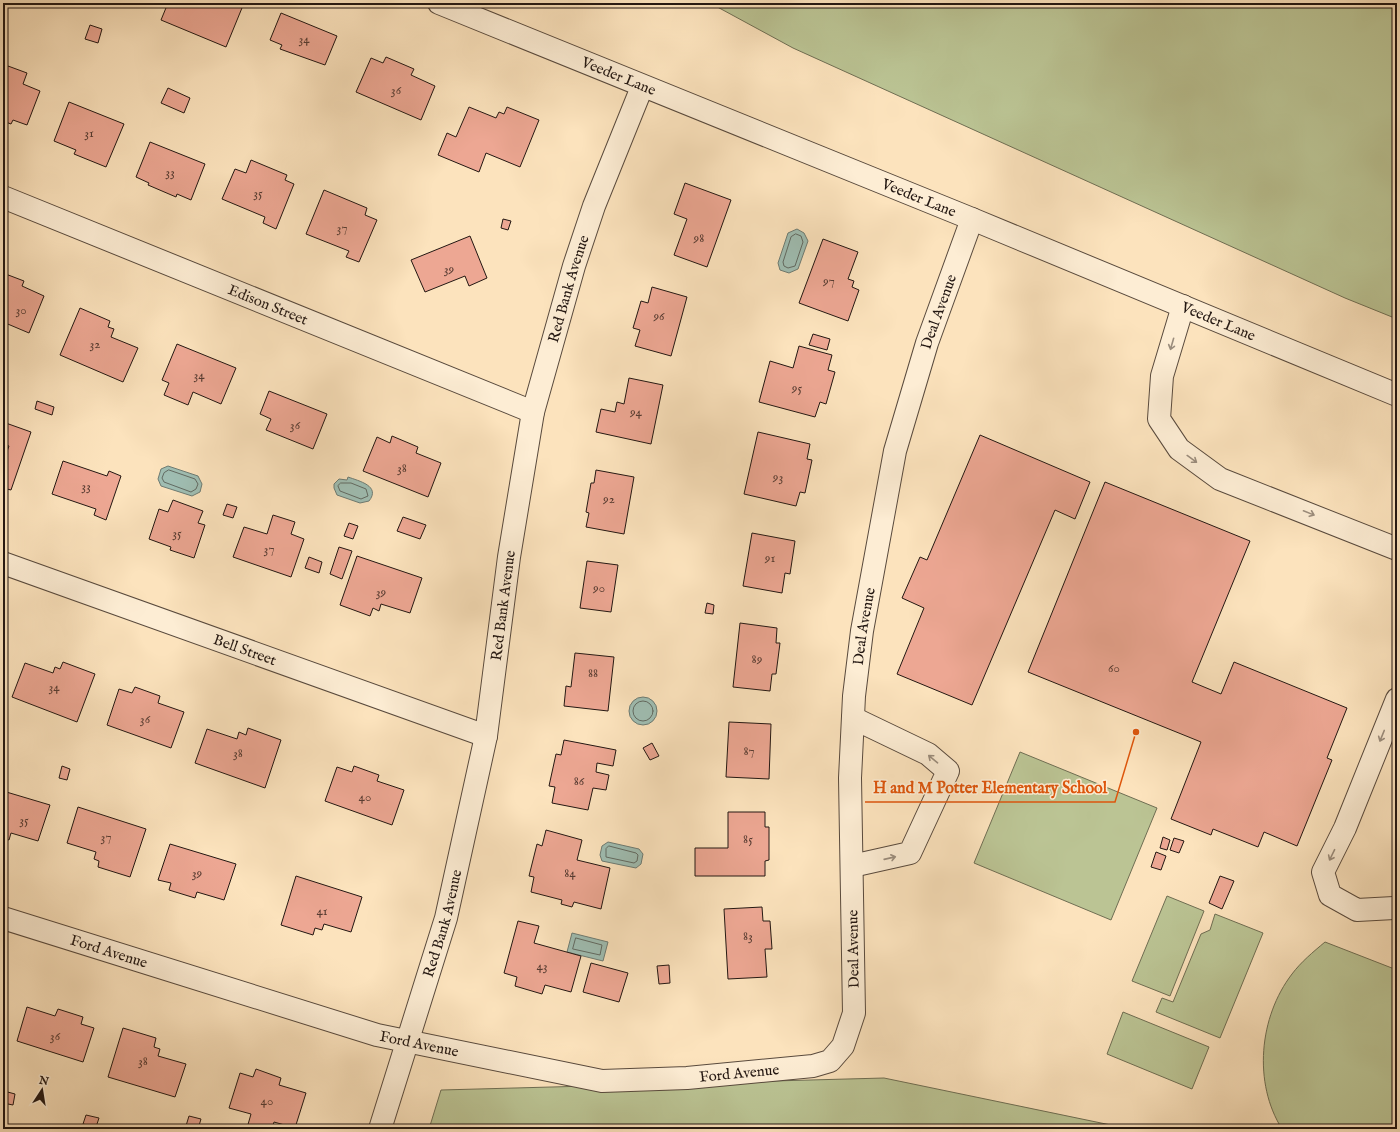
<svg xmlns="http://www.w3.org/2000/svg" width="1400" height="1132" viewBox="0 0 1400 1132" font-family="'IM FELL English',serif">
  <style>
    .green { fill: #bbc494; stroke: #6f6e53 }
    .water { fill: #9fbeb3; stroke: #6d7b73 }
    .lines { fill: none; stroke-linecap: round; stroke-linejoin: round }
    .shore { stroke: #616a62; stroke-width: 1 }
    .building { fill: #eda793; stroke: #231712 }
    .minor-casing { stroke: #594a3d; stroke-width: 24 }
    .minor { stroke: #fdedd4; stroke-width: 22 }
    .oneway { stroke: #9b8d7d }
    .labels { text-anchor: middle; stroke-width: 3; stroke-linejoin: round; paint-order: stroke }
    .number-label { font-size: 13px; fill: #563b32 }
    .street-label { font-size: 15px; fill: #231712; stroke: #fdedd4 }
    .leader { fill: none; stroke: #de560c; stroke-width: 1.5 }
    .callout-dot { fill: #de560c; stroke: #fdedd4; stroke-width: 1.5 }
    .callout-label { font-size: 16px; text-anchor: middle; font-weight: bold; fill: #de560c; stroke: #fdedd4; stroke-width: 3; stroke-linejoin: round; paint-order: stroke }
  </style>
  <rect width="100%" height="100%" fill="#fce3bd"/>
  <filter id="stains"><feTurbulence type="fractalNoise" baseFrequency=".005" numOctaves="4"/><feColorMatrix values="0 0 0 0 .2 0 0 0 0 .09 0 0 0 0 .02 0 0 0 .5 -.17"/></filter>
  <radialGradient id="worn" r=".72"><stop offset=".6" stop-color="#630" stop-opacity="0"/><stop offset="1" stop-color="#630" stop-opacity=".3"/></radialGradient>
  <g class="green">
    <path d="M 710,3 L 1397,3 L 1397,319 L 1345,298 L 793,48 Z"/>
    <path d="M 1020,752 L 1157,808 L 1111,920 L 974,863 Z"/>
    <path d="M 1167,896 L 1204,911 L 1170,996 L 1132,981 Z"/>
    <path d="M 1215,914 L 1263,933 L 1220,1038 L 1156,1012 L 1162,998 L 1173,1002 L 1201,934 L 1210,930 Z"/>
    <path d="M 1325,942 L 1397,970 L 1397,1129 L 1282,1129 C 1253,1083 1259,1017 1292,974 C 1301,962 1313,952 1325,942 Z"/>
    <path d="M 1123,1012 L 1209,1047 L 1192,1089 L 1107,1054 Z"/>
    <path d="M 884,1078 L 1130,1129 L 429,1129 L 441,1090 Z"/>
  </g>
  <g class="water">
    <path d="M 797,229 L 804,233 L 808,241 L 798,269 L 789,273 L 780,270 L 778,263 L 788,233 Z"/>
    <path d="M 168,466 L 198,476 L 202,484 L 200,492 L 192,496 L 161,486 L 158,479 L 161,469 Z"/>
    <path d="M 348,477 C 359,481 381,486 369,501 L 360,503 L 337,495 L 334,488 L 334,484 L 339,479 L 347,480 Z"/>
    <circle cx="643" cy="711" r="14"/>
    <path d="M 608,842 L 639,849 L 643,854 L 641,864 L 636,868 L 602,861 L 600,855 L 602,846 Z"/>
    <path d="M 572,933 L 608,942 L 603,961 L 567,952 Z"/>
  </g>
  <g class="lines">
    <g class="shore">
      <path d="M 796,234 L 801,236 L 803,242 L 795,266 L 788,268 L 784,266 L 783,262 L 791,237 Z"/>
      <path d="M 169,470 L 195,479 L 198,484 L 196,489 L 191,492 L 164,482 L 162,478 L 164,473 Z"/>
      <path d="M 341,483 L 351,483 L 366,489 L 368,496 L 361,499 L 340,491 L 338,486 Z"/>
      <circle cx="643" cy="711" r="10"/>
      <path d="M 609,846 L 636,853 L 638,855 L 637,861 L 634,863 L 606,857 L 606,849 Z"/>
      <path d="M 576,938 L 602,945 L 600,955 L 573,949 Z"/>
    </g>
  </g>
  <g class="building">
    <path d="M 168,3 L 244,3 L 226,47 L 161,20 Z"/>
    <path d="M 281,13 L 337,36 L 325,65 L 280,49 L 282,45 L 270,40 Z"/>
    <path d="M 90,25 L 102,29 L 98,43 L 85,39 Z"/>
    <path d="M 386,57 L 414,69 L 411,75 L 435,86 L 421,120 L 356,92 L 371,58 L 383,63 Z"/>
    <path d="M 8,66 L 27,73 L 23,84 L 40,91 L 27,125 L 13,120 L 11,124 L 3,121 L 3,77 Z"/>
    <path d="M 168,88 L 190,98 L 184,113 L 161,103 Z"/>
    <path d="M 69,102 L 124,124 L 106,167 L 74,154 L 76,150 L 54,141 Z"/>
    <path d="M 469,107 L 496,118 L 499,112 L 504,114 L 507,107 L 539,120 L 520,167 L 486,153 L 479,172 L 438,155 L 447,133 L 456,137 Z"/>
    <path d="M 150,142 L 205,164 L 191,200 L 177,194 L 176,197 L 148,185 L 149,183 L 136,177 Z"/>
    <path d="M 251,160 L 287,175 L 285,180 L 294,184 L 276,229 L 263,223 L 265,217 L 222,199 L 235,169 L 246,173 Z"/>
    <path d="M 685,183 L 731,200 L 707,267 L 674,255 L 687,219 L 674,214 Z"/>
    <path d="M 324,190 L 367,208 L 365,215 L 377,220 L 359,262 L 346,257 L 349,251 L 306,234 Z"/>
    <path d="M 503,219 L 511,221 L 508,230 L 501,228 Z"/>
    <path d="M 470,236 L 487,278 L 469,286 L 465,276 L 425,292 L 411,260 Z"/>
    <path d="M 823,239 L 858,252 L 848,279 L 854,281 L 852,287 L 859,290 L 848,321 L 799,303 Z"/>
    <path d="M 3,273 L 24,281 L 22,286 L 44,296 L 29,333 L 3,322 Z"/>
    <path d="M 652,287 L 687,297 L 671,356 L 635,346 L 640,330 L 633,328 L 641,301 L 648,303 Z"/>
    <path d="M 80,308 L 110,321 L 108,327 L 114,329 L 111,337 L 138,348 L 123,382 L 60,355 Z"/>
    <path d="M 813,334 L 830,339 L 827,350 L 809,345 Z"/>
    <path d="M 177,344 L 236,368 L 221,404 L 193,392 L 188,405 L 164,395 L 169,383 L 162,380 Z"/>
    <path d="M 799,346 L 832,355 L 828,370 L 835,372 L 826,404 L 820,402 L 815,417 L 759,402 L 770,361 L 793,368 Z"/>
    <path d="M 629,378 L 663,385 L 651,444 L 596,432 L 601,409 L 615,412 L 617,402 L 624,404 Z"/>
    <path d="M 269,391 L 327,414 L 313,449 L 266,430 L 271,419 L 260,414 Z"/>
    <path d="M 37,401 L 54,407 L 52,415 L 35,409 Z"/>
    <path d="M 3,422 L 31,432 L 11,490 L 3,488 L 3,453 L 6,454 L 9,446 L 3,444 Z"/>
    <path d="M 758,432 L 810,444 L 807,459 L 812,460 L 805,493 L 800,492 L 796,506 L 744,494 Z"/>
    <path d="M 980,435 L 1090,482 L 1075,519 L 1055,510 L 972,705 L 897,674 L 924,608 L 902,598 L 920,557 L 927,560 Z"/>
    <path d="M 392,436 L 418,447 L 416,453 L 441,463 L 428,497 L 363,471 L 377,437 L 390,443 Z"/>
    <path d="M 63,461 L 107,476 L 109,471 L 121,476 L 106,520 L 94,515 L 96,509 L 52,494 Z"/>
    <path d="M 596,470 L 634,477 L 624,534 L 586,527 L 589,513 L 586,512 L 591,483 L 594,483 Z"/>
    <path d="M 1105,482 L 1250,541 L 1192,682 L 1221,694 L 1234,662 L 1347,708 L 1327,758 L 1332,760 L 1297,846 L 1264,832 L 1258,847 L 1213,829 L 1211,835 L 1171,819 L 1201,742 L 1028,672 Z"/>
    <path d="M 173,500 L 203,511 L 198,523 L 205,525 L 194,558 L 170,550 L 171,547 L 149,539 L 159,509 L 168,512 Z"/>
    <path d="M 227,504 L 237,507 L 233,518 L 223,515 Z"/>
    <path d="M 273,515 L 295,522 L 291,534 L 304,539 L 291,577 L 233,557 L 244,527 L 267,534 Z"/>
    <path d="M 403,517 L 426,525 L 420,539 L 397,531 Z"/>
    <path d="M 349,523 L 358,526 L 353,539 L 344,536 Z"/>
    <path d="M 752,533 L 795,541 L 790,574 L 785,573 L 782,593 L 743,586 Z"/>
    <path d="M 339,547 L 352,551 L 342,579 L 330,574 Z"/>
    <path d="M 357,556 L 422,578 L 410,613 L 381,604 L 379,611 L 373,608 L 370,616 L 340,605 Z"/>
    <path d="M 309,557 L 322,562 L 319,573 L 305,568 Z"/>
    <path d="M 587,561 L 618,565 L 611,612 L 580,608 Z"/>
    <path d="M 707,603 L 714,605 L 713,614 L 705,613 Z"/>
    <path d="M 740,623 L 777,628 L 776,643 L 780,643 L 776,674 L 772,674 L 770,691 L 733,687 Z"/>
    <path d="M 575,653 L 614,657 L 608,711 L 564,706 L 566,686 L 571,687 Z"/>
    <path d="M 63,662 L 95,674 L 77,722 L 12,697 L 25,663 L 53,673 L 55,667 L 60,669 Z"/>
    <path d="M 135,687 L 160,696 L 158,703 L 184,712 L 171,748 L 107,725 L 119,689 L 132,693 Z"/>
    <path d="M 729,722 L 771,724 L 769,779 L 726,777 Z"/>
    <path d="M 248,728 L 281,740 L 265,788 L 195,763 L 207,729 L 237,739 L 239,732 L 246,735 Z"/>
    <path d="M 564,740 L 616,750 L 613,766 L 597,763 L 596,772 L 609,775 L 606,790 L 593,788 L 588,810 L 552,803 L 555,787 L 549,786 L 556,754 L 561,755 Z"/>
    <path d="M 652,743 L 659,756 L 650,760 L 643,748 Z"/>
    <path d="M 62,766 L 70,769 L 67,780 L 59,778 Z"/>
    <path d="M 354,766 L 379,775 L 377,781 L 404,790 L 392,825 L 325,801 L 337,767 L 352,772 Z"/>
    <path d="M 3,791 L 50,805 L 38,841 L 11,833 L 9,840 L 3,838 Z"/>
    <path d="M 78,807 L 146,829 L 130,877 L 98,867 L 99,861 L 94,859 L 96,852 L 67,843 Z"/>
    <path d="M 728,812 L 765,812 L 765,827 L 769,827 L 769,860 L 765,861 L 765,876 L 695,876 L 695,848 L 728,848 Z"/>
    <path d="M 546,830 L 582,840 L 577,860 L 610,868 L 601,909 L 574,902 L 572,907 L 561,904 L 562,900 L 531,892 L 534,877 L 529,876 L 537,844 L 542,846 Z"/>
    <path d="M 1163,837 L 1170,840 L 1167,850 L 1160,848 Z"/>
    <path d="M 1174,838 L 1184,841 L 1179,853 L 1170,850 Z"/>
    <path d="M 170,844 L 236,864 L 224,900 L 197,892 L 195,898 L 169,890 L 171,883 L 158,880 Z"/>
    <path d="M 1156,852 L 1166,856 L 1161,870 L 1151,867 Z"/>
    <path d="M 296,876 L 362,897 L 351,932 L 324,924 L 322,930 L 315,928 L 313,935 L 281,925 Z"/>
    <path d="M 1220,876 L 1234,881 L 1222,909 L 1209,903 Z"/>
    <path d="M 762,907 L 763,921 L 770,921 L 772,949 L 765,949 L 767,977 L 728,979 L 724,909 Z"/>
    <path d="M 518,921 L 539,926 L 534,943 L 581,956 L 571,992 L 545,985 L 542,994 L 515,986 L 517,977 L 504,973 Z"/>
    <path d="M 591,963 L 628,973 L 619,1002 L 583,992 Z"/>
    <path d="M 669,965 L 670,983 L 659,984 L 657,966 Z"/>
    <path d="M 27,1007 L 55,1016 L 58,1009 L 83,1017 L 81,1024 L 94,1028 L 83,1062 L 17,1041 Z"/>
    <path d="M 123,1028 L 156,1038 L 154,1047 L 160,1049 L 158,1056 L 186,1064 L 175,1097 L 108,1077 Z"/>
    <path d="M 256,1069 L 281,1078 L 279,1085 L 306,1093 L 295,1128 L 274,1122 L 272,1129 L 249,1129 L 247,1128 L 251,1114 L 229,1108 L 240,1073 L 253,1077 Z"/>
    <path d="M 4,1091 L 15,1094 L 13,1105 L 3,1103 Z"/>
    <path d="M 86,1115 L 99,1118 L 96,1127 L 83,1124 Z"/>
    <path d="M 189,1116 L 201,1119 L 198,1129 L 185,1129 Z"/>
  </g>
  <g class="lines">
    <defs>
      <g id="minor">
        <path id="s1" d="M 439,3 L 972,219 L 1397,395"/>
        <path id="s2" d="M 3,197 L 533,412"/>
        <path d="M 1183,306 L 1162,376 L 1159,419 L 1179,449 L 1220,479 L 1397,549"/>
        <path id="s3" d="M 3,563 L 486,736"/>
        <path d="M 852,866 L 910,853 L 948,771 L 928,754 L 853,718"/>
        <path d="M 1394,908 L 1357,910 L 1330,895 L 1323,872 L 1345,828 L 1397,699"/>
        <path id="s4" d="M 3,918 L 377,1035 L 602,1081 L 687,1078 L 813,1066 L 830,1061 L 843,1046 L 854,1013 L 850,778 L 854,696 L 862,631 L 895,451 L 927,343 L 972,219"/>
        <path id="s5" d="M 380,1129 L 446,918 L 486,736 L 509,557 L 533,412 L 574,266 L 594,206 L 642,87"/>
      </g>
    </defs>
    <use href="#minor" class="minor-casing"/>
    <use href="#minor" class="minor"/>
  </g>
  <defs><path id="oneway-shaft" d="M-6 0H5M1.5-3L5.5 0L1.5 3" fill="none" stroke-width="1.6" stroke-linecap="round" stroke-linejoin="round"/></defs>
  <g class="oneway">
    <use href="#oneway-shaft" transform="translate(1172 344) rotate(106)"/>
    <use href="#oneway-shaft" transform="translate(1192 459) rotate(36)"/>
    <use href="#oneway-shaft" transform="translate(1309 513) rotate(22)"/>
    <use href="#oneway-shaft" transform="translate(1382 736) rotate(112)"/>
    <use href="#oneway-shaft" transform="translate(933 759) rotate(-140)"/>
    <use href="#oneway-shaft" transform="translate(1332 855) rotate(116)"/>
    <use href="#oneway-shaft" transform="translate(890 858) rotate(-13)"/>
  </g>
  <g class="labels">
    <g class="number-label">
      <text x="304" y="43">34</text>
      <text x="396" y="94">36</text>
      <text x="89" y="137">31</text>
      <text x="170" y="176">33</text>
      <text x="258" y="197">35</text>
      <text x="342" y="232">37</text>
      <text x="699" y="242">98</text>
      <text x="449" y="273">39</text>
      <text x="829" y="285">97</text>
      <text x="21" y="314">30</text>
      <text x="659" y="320">96</text>
      <text x="95" y="348">32</text>
      <text x="199" y="379">34</text>
      <text x="797" y="392">95</text>
      <text x="636" y="416">94</text>
      <text x="295" y="429">36</text>
      <text x="402" y="472">38</text>
      <text x="778" y="481">93</text>
      <text x="86" y="490">33</text>
      <text x="609" y="503">92</text>
      <text x="177" y="537">35</text>
      <text x="269" y="553">37</text>
      <text x="770" y="562">91</text>
      <text x="599" y="592">90</text>
      <text x="381" y="596">39</text>
      <text x="757" y="663">89</text>
      <text x="1114" y="672">60</text>
      <text x="593" y="677">88</text>
      <text x="54" y="691">34</text>
      <text x="145" y="723">36</text>
      <text x="749" y="755">87</text>
      <text x="238" y="757">38</text>
      <text x="579" y="785">86</text>
      <text x="365" y="801">40</text>
      <text x="24" y="824">35</text>
      <text x="106" y="841">37</text>
      <text x="748" y="843">85</text>
      <text x="197" y="877">39</text>
      <text x="570" y="877">84</text>
      <text x="322" y="915">41</text>
      <text x="748" y="940">83</text>
      <text x="542" y="970">43</text>
      <text x="55" y="1040">36</text>
      <text x="143" y="1065">38</text>
      <text x="267" y="1105">40</text>
    </g>
    <g class="street-label">
      <text dy="5" stroke="none"><textPath href="#s1" startOffset="194">Veeder Lane</textPath></text>
      <text dy="5" stroke="none"><textPath href="#s1" startOffset="518">Veeder Lane</textPath></text>
      <text dy="5" stroke="none"><textPath href="#s5" startOffset="863">Red Bank Avenue</textPath></text>
      <text dy="5" stroke="none"><textPath href="#s2" startOffset="286">Edison Street</textPath></text>
      <text dy="5" stroke="none"><textPath href="#s4" startOffset="1617">Deal Avenue</textPath></text>
      <text dy="5" stroke="none"><textPath href="#s1" startOffset="842">Veeder Lane</textPath></text>
      <text dy="5" stroke="none"><textPath href="#s5" startOffset="539">Red Bank Avenue</textPath></text>
      <text dy="5" stroke="none"><textPath href="#s4" startOffset="1293">Deal Avenue</textPath></text>
      <text dy="5" stroke="none"><textPath href="#s3" startOffset="257">Bell Street</textPath></text>
      <text dy="5" stroke="none"><textPath href="#s5" startOffset="215">Red Bank Avenue</textPath></text>
      <text transform="translate(853 949) rotate(-91)" y="5">Deal Avenue</text>
      <text dy="5" stroke="none"><textPath href="#s4" startOffset="111">Ford Avenue</textPath></text>
      <text dy="5" stroke="none"><textPath href="#s4" startOffset="435">Ford Avenue</textPath></text>
      <text dy="5" stroke="none"><textPath href="#s4" startOffset="759">Ford Avenue</textPath></text>
    </g>
  </g>
  <path class="leader" d="M1136 732L1115 802H865"/>
  <circle class="callout-dot" cx="1136" cy="732" r="4"/>
  <g class="callout-label">
    <text x="990" y="793">H and M Potter Elementary School</text>
  </g>
  <rect width="1400" height="1132" fill="none" stroke="#fce3bd" stroke-width="16"/>
  <rect x="4" y="4" width="1392" height="1124" fill="none" stroke="#231712" stroke-width="2"/>
  <rect x="8" y="8" width="1384" height="1116" fill="none" stroke="#231712"/>
  <g transform="translate(42 1090) rotate(12)" stroke="#fdedd4" stroke-width="3" paint-order="stroke">
  <path d="M0-3L7 15L0 10L-7 15Z" fill="#231712"/>
  <text y="-6" font-size="11" font-weight="bold" text-anchor="middle" fill="#231712">N</text>
  </g>
  <rect width="100%" height="100%" filter="url(#stains)"/>
  <rect width="100%" height="100%" fill="url(#worn)"/>
</svg>
